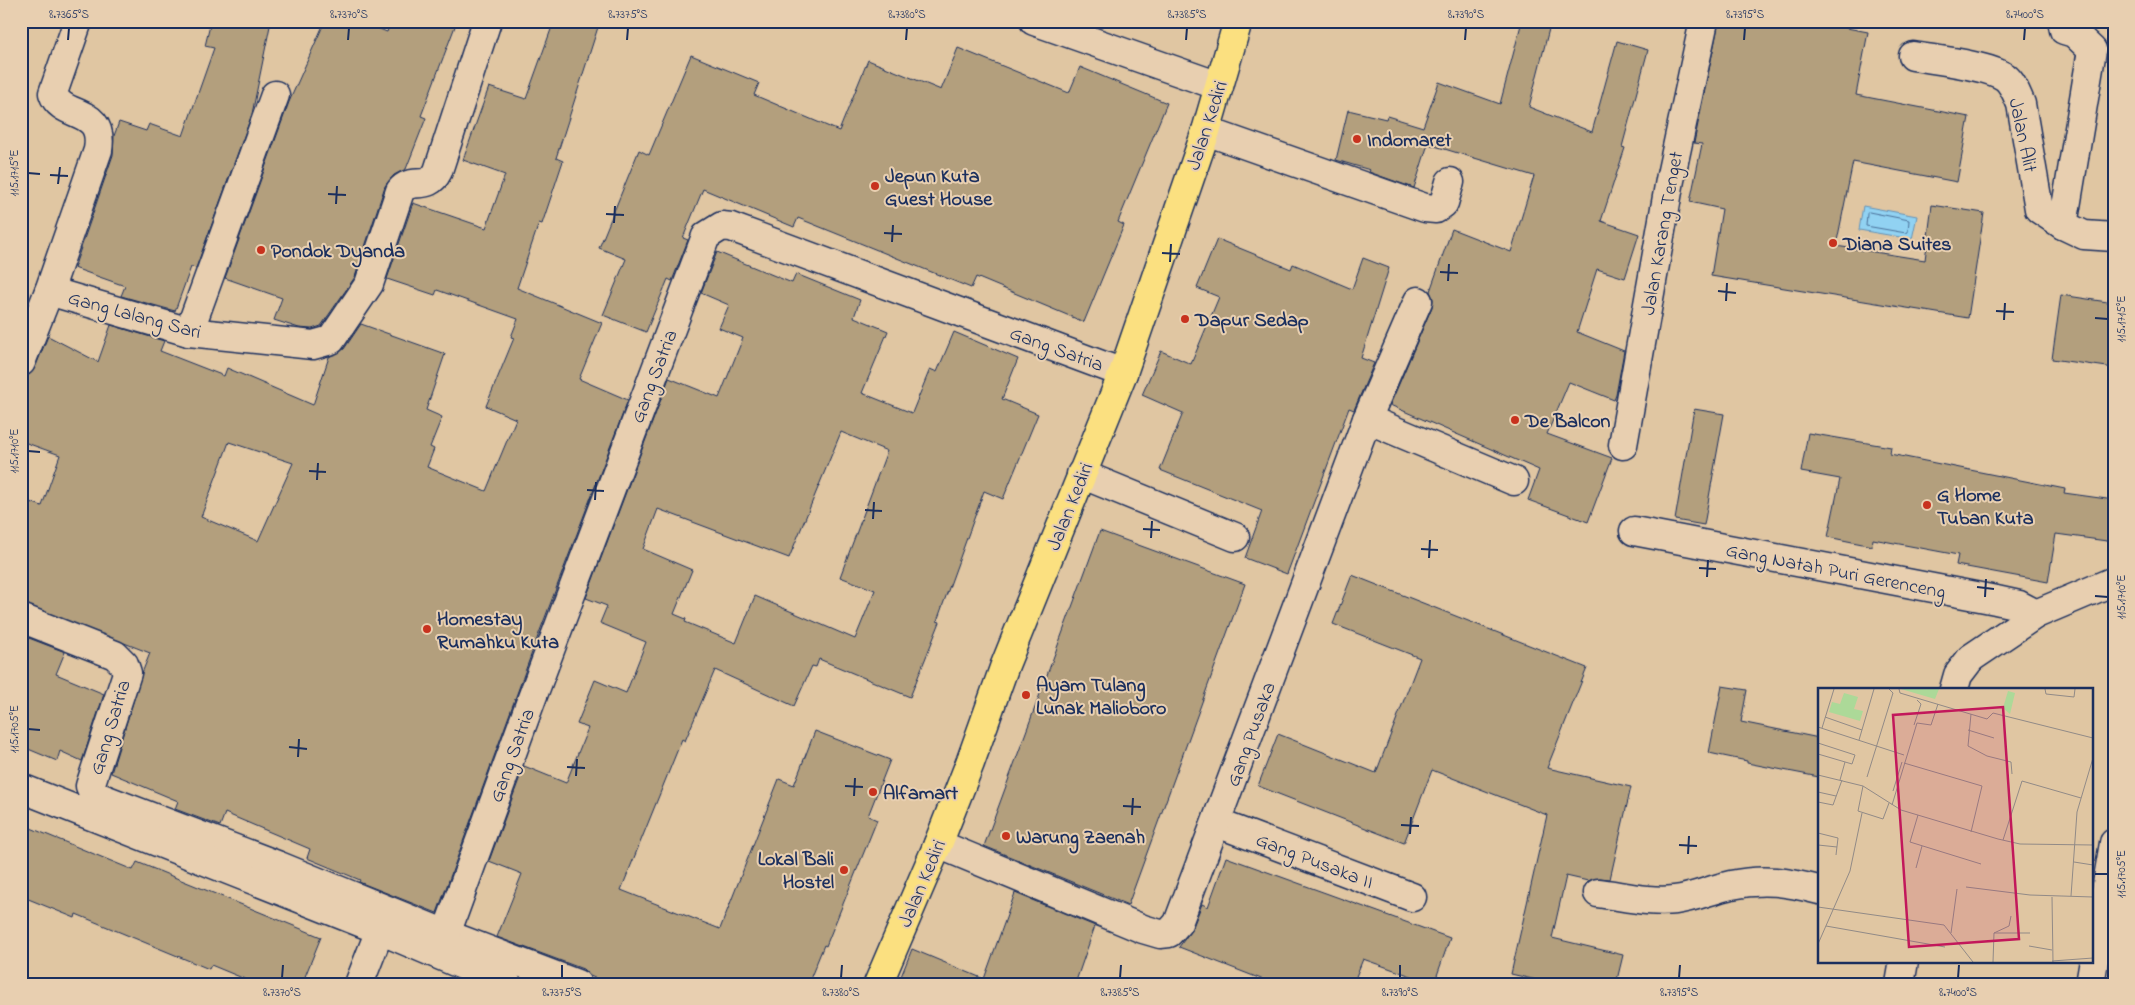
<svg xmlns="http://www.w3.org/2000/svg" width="2135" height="1005" viewBox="0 0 2135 1005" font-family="'Indie Flower',sans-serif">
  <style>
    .water { fill: #91d2f2; stroke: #6291b7 }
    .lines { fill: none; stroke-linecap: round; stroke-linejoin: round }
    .shore { stroke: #4a7099; stroke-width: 1 }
    .building { fill: #b39f7d; stroke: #1b2f5e; fill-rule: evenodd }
    .minor-casing { stroke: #1b2f5e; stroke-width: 31 }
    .major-casing { stroke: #1b2f5e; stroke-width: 31 }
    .minor { stroke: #e8cfb0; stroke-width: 28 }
    .major { stroke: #fbe080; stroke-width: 28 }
    .ticks { fill: none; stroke: #1b2f5e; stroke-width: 2 }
    .poi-dot { fill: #c8321e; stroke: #e8cfb0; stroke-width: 2 }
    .labels { text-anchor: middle; stroke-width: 4; stroke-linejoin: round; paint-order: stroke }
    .street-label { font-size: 20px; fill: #1b2f5e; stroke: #e8cfb0 }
    .poi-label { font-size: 20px; font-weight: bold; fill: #1b2f5e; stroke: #e8cfb0; text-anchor: start }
    .inset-road { fill: none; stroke: #918a87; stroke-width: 1 }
    .view { fill: #c2185b; fill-opacity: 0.15; stroke: #c2185b; stroke-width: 2.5 }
    .inset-edge { fill: none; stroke: #1b2f5e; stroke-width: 2.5 }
    .neatline { fill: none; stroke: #1b2f5e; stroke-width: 2 }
    .ticks-label { font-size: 12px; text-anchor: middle; fill: #1b2f5e }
  </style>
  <rect width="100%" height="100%" fill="#e0c6a2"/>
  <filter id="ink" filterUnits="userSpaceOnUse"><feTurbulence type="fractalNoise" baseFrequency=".02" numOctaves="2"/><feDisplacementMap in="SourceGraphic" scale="10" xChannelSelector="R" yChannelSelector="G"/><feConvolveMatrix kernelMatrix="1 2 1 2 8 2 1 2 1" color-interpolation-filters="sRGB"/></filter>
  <g filter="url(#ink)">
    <path class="water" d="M 1863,206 L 1917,216 L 1912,239 L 1859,230 Z"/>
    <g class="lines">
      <path class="shore" d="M 1869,212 L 1909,220 L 1908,232 L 1906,233 L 1866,226 L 1867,214 Z"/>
    </g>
    <g class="building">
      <path d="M 211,21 L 271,21 L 252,114 L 196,268 L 191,267 L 175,311 L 121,296 L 125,286 L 74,268 L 113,155 L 114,136 L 119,122 L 146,131 L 149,124 L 183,136 L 214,48 L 205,46 Z"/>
      <path d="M 325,21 L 360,21 L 387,32 L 391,21 L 457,21 L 421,116 L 426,118 L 406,169 L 394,175 L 385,186 L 355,277 L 321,326 L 312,329 L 299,328 L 274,320 L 282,298 L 225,278 L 289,102 Z"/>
      <path d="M 554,21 L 600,21 L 556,158 L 563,161 L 542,224 L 539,223 L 517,288 L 602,323 L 579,379 L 628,400 L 538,636 L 437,913 L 359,882 L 360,880 L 307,858 L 310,849 L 225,813 L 220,826 L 175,809 L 178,801 L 111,773 L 142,673 L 150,653 L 21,603 L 21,499 L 42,506 L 60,455 L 21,441 L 21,377 L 30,374 L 35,368 L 48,336 L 98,362 L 111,325 L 164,341 L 160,351 L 224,376 L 227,368 L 313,405 L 329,357 L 344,349 L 361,324 L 445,354 L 426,410 L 442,417 L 430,447 L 434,449 L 427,467 L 486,491 L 516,419 L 486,406 L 514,338 L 511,337 L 518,319 L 437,290 L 435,295 L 387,279 L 413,203 L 486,228 L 505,175 L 463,160 L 489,87 L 526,99 ZM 229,442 L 293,463 L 258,541 L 201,517 Z"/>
      <path d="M 1522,21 L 1551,21 L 1529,107 L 1592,132 L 1617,41 L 1648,50 L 1622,147 L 1625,148 L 1601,221 L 1639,234 L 1625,278 L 1597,269 L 1577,332 L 1624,351 L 1616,395 L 1614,400 L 1569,382 L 1547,434 L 1612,458 L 1588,522 L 1528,500 L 1539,470 L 1390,405 L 1432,307 L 1433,299 L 1430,291 L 1452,229 L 1511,252 L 1534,176 L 1428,144 L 1414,188 L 1369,172 L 1370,170 L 1336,160 L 1348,110 L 1386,119 L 1387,116 L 1423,127 L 1439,82 L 1500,104 Z"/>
      <path d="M 1719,21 L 1810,21 L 1868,32 L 1856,95 L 1969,117 L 1957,182 L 1853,162 L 1836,246 L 1925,260 L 1932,205 L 1984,213 L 1968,318 L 1711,276 L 1722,209 L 1690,202 L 1702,144 L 1694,143 Z"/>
      <path d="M 958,48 L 1069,93 L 1080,67 L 1167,103 L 1118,222 L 1124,225 L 1084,322 L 976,277 L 971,288 L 798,218 L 794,227 L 703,189 L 683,238 L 688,240 L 672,281 L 668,279 L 646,332 L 603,315 L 626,259 L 599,248 L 639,150 L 649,155 L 691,55 L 759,83 L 754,95 L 839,131 L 868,60 L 941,90 Z"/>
      <path d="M 1217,239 L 1291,269 L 1293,264 L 1352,289 L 1363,258 L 1389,268 L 1361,358 L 1374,363 L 1354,410 L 1349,408 L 1287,574 L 1245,558 L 1262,511 L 1160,470 L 1183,413 L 1142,395 L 1161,351 L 1191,364 L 1219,297 L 1197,288 Z"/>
      <path d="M 717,252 L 792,283 L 796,274 L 860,300 L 854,317 L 888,331 L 862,393 L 912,413 L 930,369 L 937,372 L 954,332 L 1018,359 L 1002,399 L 1038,414 L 1003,499 L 984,491 L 937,621 L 940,622 L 910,697 L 819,659 L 816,667 L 812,666 L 794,706 L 715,670 L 685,741 L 682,739 L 621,890 L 720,929 L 779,779 L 794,785 L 815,731 L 890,760 L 868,816 L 877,820 L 826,946 L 824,945 L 808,984 L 609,984 L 590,976 L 583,969 L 497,937 L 522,874 L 489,861 L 524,766 L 566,783 L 588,728 L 577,724 L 595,680 L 626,693 L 646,642 L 600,623 L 607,606 L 586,598 L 669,378 L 719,398 L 743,338 L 719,328 L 729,305 L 701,293 ZM 841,432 L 887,451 L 840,577 L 875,590 L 855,639 L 755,596 L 736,643 L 685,622 L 686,619 L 674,614 L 692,570 L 643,549 L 658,509 L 789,558 Z"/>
      <path d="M 2061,295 L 2114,303 L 2114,368 L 2052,359 Z"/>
      <path d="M 1694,409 L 1724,414 L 1704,525 L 1675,520 Z"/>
      <path d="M 1808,433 L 1891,447 L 1890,454 L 2065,489 L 2064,493 L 2114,500 L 2114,542 L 2056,534 L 2048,582 L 1956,565 L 1958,555 L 1873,539 L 1872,546 L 1828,537 L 1840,479 L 1801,472 Z"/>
      <path d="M 1100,531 L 1245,584 L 1128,905 L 984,846 Z"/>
      <path d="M 1352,575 L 1587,668 L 1547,768 L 1631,787 L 1610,879 L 1600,878 L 1588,881 L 1566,876 L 1552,938 L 1623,955 L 1616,984 L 1554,984 L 1511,974 L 1547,815 L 1432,770 L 1404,843 L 1258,786 L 1278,734 L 1376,773 L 1420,658 L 1333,624 Z"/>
      <path d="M 21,635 L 65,652 L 56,674 L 104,694 L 82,761 L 60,751 L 57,761 L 21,746 Z"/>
      <path d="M 1722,686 L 1747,690 L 1741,722 L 1819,738 L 1819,777 L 1747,763 L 1747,761 L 1709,753 Z"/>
      <path d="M 21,824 L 133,870 L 137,862 L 321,937 L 302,984 L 257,984 L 211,965 L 209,969 L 76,914 L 75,918 L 21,896 Z"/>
      <path d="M 1226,857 L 1450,938 L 1434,984 L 1363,959 L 1353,984 L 1274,984 L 1179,947 L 1192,929 L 1202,904 L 1208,907 Z"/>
      <path d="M 1015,893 L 1095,926 L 1075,984 L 898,984 L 912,949 L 984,979 Z"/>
    </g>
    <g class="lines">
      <defs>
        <g id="minor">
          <path d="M 1034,21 L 1219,86"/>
          <path d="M 2062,21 L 2064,30 L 2074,33 L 2092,50 L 2063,225"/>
          <path d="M 1913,56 C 1936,60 1987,65 2005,77 C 2013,83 2017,95 2021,104 L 2039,209 L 2063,225 L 2084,235 L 2114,237"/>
          <path d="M 1206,131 L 1425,208 L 1436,209 L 1444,203 L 1450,182"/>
          <path d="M 49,291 L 189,332 L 313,345 L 331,340 L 369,284 L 400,191 C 412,176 428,192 438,171 L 487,21"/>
          <path d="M 189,332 L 275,95"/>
          <path d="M 21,362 L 49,291 L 98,150 C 105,105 61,120 53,93 L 78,21"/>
          <path d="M 1367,419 L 1514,481"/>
          <path d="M 1623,445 L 1670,180 L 1704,21"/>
          <path d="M 1081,474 L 1235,537"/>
          <path d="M 1634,531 L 1996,600 L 2019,605 L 2036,614"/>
          <path d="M 21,618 L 115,655 L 124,664 L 127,673 L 90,786 L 94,795 L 277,865 L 446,934 L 577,984"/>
          <path d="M 1954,689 L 1958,675 L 1971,658 L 2036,614 L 2114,581"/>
          <path d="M 21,788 L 380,930 L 507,984"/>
          <path d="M 1217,823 L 1412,897"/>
          <path d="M 938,844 L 1143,929 L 1160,934 L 1169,933 L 1178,923 L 1367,419 L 1418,301"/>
          <path d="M 1598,893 C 1623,896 1650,903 1675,900 C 1694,898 1712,889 1731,885 C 1764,878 1787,882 1819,890"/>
          <path d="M 446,934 L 532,698 L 706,236 L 722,226 L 731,227 L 1123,373"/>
          <path d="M 359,984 L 380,930"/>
          <path d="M 1900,984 L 1904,961"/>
          <path d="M 2090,984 L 2114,843"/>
        </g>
        <path id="major" d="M 878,984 L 938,844 L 970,763 L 1005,665 L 1123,373 L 1206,131 L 1238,21"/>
      </defs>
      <use href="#minor" class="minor-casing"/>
      <use href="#major" class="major-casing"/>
      <use href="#minor" class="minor"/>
      <use href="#major" class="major"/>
    </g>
  </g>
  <path class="ticks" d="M 68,40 L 69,28M 348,40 L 349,28M 627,40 L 628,28M 906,40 L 907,28M 1186,40 L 1187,28M 1465,40 L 1466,28M 1744,40 L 1745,28M 2024,40 L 2025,28M 28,173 L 40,174M 50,175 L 68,176M 58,184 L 60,167M 328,194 L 346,195M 336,204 L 337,186M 606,214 L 624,215M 614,223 L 615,206M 884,233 L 902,234M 892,242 L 893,225M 1162,253 L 1180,254M 1170,262 L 1171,244M 1440,272 L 1458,273M 1448,281 L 1449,264M 1718,291 L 1736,293M 1726,301 L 1727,283M 1996,311 L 2014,312M 2095,318 L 2108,319M 2004,320 L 2005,303M 28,451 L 40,452M 309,471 L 326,472M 317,480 L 318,463M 587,490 L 604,491M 595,500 L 596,482M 865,510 L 882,511M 873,519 L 874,502M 1143,529 L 1160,530M 1151,538 L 1152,521M 1421,549 L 1438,550M 1429,558 L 1430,540M 1699,568 L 1716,569M 1707,577 L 1708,560M 1977,587 L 1994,589M 2095,596 L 2108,597M 1985,597 L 1986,579M 28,729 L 40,730M 289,747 L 307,749M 298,757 L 299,739M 567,767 L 585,768M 576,776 L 577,759M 845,786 L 863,787M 854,796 L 855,778M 1123,806 L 1141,807M 1132,815 L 1133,798M 1401,825 L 1419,826M 1410,834 L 1411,817M 1679,845 L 1697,846M 1688,854 L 1689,836M 2095,874 L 2108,874M 282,978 L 283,965M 562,978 L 562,965M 841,978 L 842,965M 1120,978 L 1121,965M 1400,978 L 1400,965M 1679,978 L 1680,965M 1958,978 L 1959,965"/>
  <g class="poi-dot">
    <circle cx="1357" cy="139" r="5"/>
    <circle cx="875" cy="186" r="5"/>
    <circle cx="1833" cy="243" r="5"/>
    <circle cx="261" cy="250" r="5"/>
    <circle cx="1185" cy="319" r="5"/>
    <circle cx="1515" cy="420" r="5"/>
    <circle cx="1927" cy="505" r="5"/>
    <circle cx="427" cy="629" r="5"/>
    <circle cx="1026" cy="695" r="5"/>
    <circle cx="873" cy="792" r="5"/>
    <circle cx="1006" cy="836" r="5"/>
    <circle cx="844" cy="870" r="5"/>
  </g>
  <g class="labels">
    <g class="street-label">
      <text transform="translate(1206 125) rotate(-72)" y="7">Jalan Kediri</text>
      <text transform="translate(2024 135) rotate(78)" y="7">Jalan Alit</text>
      <text transform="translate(1661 233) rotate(-80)" y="7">Jalan Karang Tenget</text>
      <text transform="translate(135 314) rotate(15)" y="7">Gang Lalang Sari</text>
      <text transform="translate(1057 348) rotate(20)" y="7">Gang Satria</text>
      <text transform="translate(653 376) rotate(-69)" y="7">Gang Satria</text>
      <text transform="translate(1069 506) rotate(-68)" y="7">Jalan Kediri</text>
      <text transform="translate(1836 570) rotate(11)" y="7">Gang Natah Puri Gerenceng</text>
      <text transform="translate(109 727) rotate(-73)" y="7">Gang Satria</text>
      <text transform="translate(1250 734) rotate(-70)" y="7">Gang Pusaka</text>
      <text transform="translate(511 755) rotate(-70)" y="7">Gang Satria</text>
      <text transform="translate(1315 860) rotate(21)" y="7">Gang Pusaka II</text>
      <text transform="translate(921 883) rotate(-67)" y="7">Jalan Kediri</text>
    </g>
    <g class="poi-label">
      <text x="1367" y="146">Indomaret</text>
      <text x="885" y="182">Jepun Kuta<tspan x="885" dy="23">Guest House</tspan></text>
      <text x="1843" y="250">Diana Suites</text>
      <text x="271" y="257">Pondok Dyanda</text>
      <text x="1195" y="326">Dapur Sedap</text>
      <text x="1525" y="427">De Balcon</text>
      <text x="1937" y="501">G Home<tspan x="1937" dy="23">Tuban Kuta</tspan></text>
      <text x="437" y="625">Homestay<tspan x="437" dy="23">Rumahku Kuta</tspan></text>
      <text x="1036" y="691">Ayam Tulang<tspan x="1036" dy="23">Lunak Malioboro</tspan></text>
      <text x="883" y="799">Alfamart</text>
      <text x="1016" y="843">Warung Zaenah</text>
      <text x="834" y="865" text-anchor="end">Lokal Bali<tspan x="834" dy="23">Hostel</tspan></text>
    </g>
  </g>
  <g transform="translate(1818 688)">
    <rect width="275" height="275" fill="#e0c6a2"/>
    <path d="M 83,1 L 121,1 L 117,11 ZM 190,3 L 197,5 L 192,26 L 185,20 ZM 26,5 L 40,9 L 36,21 L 45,23 L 42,33 L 11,24 L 14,14 L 22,16 Z" fill="#acd998"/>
    <path class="inset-road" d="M 81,1 L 82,5 L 169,31 L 175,25 L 275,50M 227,1 L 228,6 L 256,9 L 257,1M 153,26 L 150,58 L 169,68 L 193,74 L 194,86M 7,29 L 44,42M 96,37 L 103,16 L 99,12M 0,39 L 86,67M 4,40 L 16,1M 150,42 L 176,50M 41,52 L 56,1M 0,55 L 37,67 L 34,76 L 0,66M 86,75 L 164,98 L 153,144M 0,87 L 45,98 L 83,122 L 180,151 L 202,156 L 275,157M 49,89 L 75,5 L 71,1M 22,92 L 27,74M 45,98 L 40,123 L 65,131 L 71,115M 75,103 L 84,74M 0,104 L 18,108M 0,114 L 15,117 L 24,92M 74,117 L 99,35 L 113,37 L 120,16M 100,127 L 92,154 L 163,176M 0,145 L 20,150 L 18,167M 185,152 L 204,93 L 263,110M 0,157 L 19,159M 256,174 L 275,177M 98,180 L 104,158M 148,199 L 212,207 L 275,209M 253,208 L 259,124 L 275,70M 234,209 L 235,274M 0,219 L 126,237 L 155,274M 8,238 L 127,259M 133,245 L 139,201M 176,245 L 212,245M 0,256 L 32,183 L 44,125M 211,258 L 234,262M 234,273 L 275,270M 175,274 L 176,245 L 191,238 L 193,228"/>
    <path class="view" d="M 185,19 L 201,251 L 91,259 L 75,27 Z"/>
    <rect width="275" height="275" class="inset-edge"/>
  </g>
  <rect width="2135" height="1005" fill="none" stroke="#e8cfb0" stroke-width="55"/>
  <rect x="28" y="28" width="2080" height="950" class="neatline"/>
  <g class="ticks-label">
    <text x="69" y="18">8.7365°S</text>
    <text x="349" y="18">8.7370°S</text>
    <text x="628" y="18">8.7375°S</text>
    <text x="907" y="18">8.7380°S</text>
    <text x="1187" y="18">8.7385°S</text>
    <text x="1466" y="18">8.7390°S</text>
    <text x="1745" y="18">8.7395°S</text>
    <text x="2025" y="18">8.7400°S</text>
    <text transform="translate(14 173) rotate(-90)" y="4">115.1715°E</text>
    <text transform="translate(2121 319) rotate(-90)" y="4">115.1715°E</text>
    <text transform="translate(14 451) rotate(-90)" y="4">115.1710°E</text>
    <text transform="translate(2121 597) rotate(-90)" y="4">115.1710°E</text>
    <text transform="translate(14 729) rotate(-90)" y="4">115.1705°E</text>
    <text transform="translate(2121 874) rotate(-90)" y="4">115.1705°E</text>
    <text x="282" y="996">8.7370°S</text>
    <text x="562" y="996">8.7375°S</text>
    <text x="841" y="996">8.7380°S</text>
    <text x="1120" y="996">8.7385°S</text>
    <text x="1400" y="996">8.7390°S</text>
    <text x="1679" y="996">8.7395°S</text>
    <text x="1958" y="996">8.7400°S</text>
  </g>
</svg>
